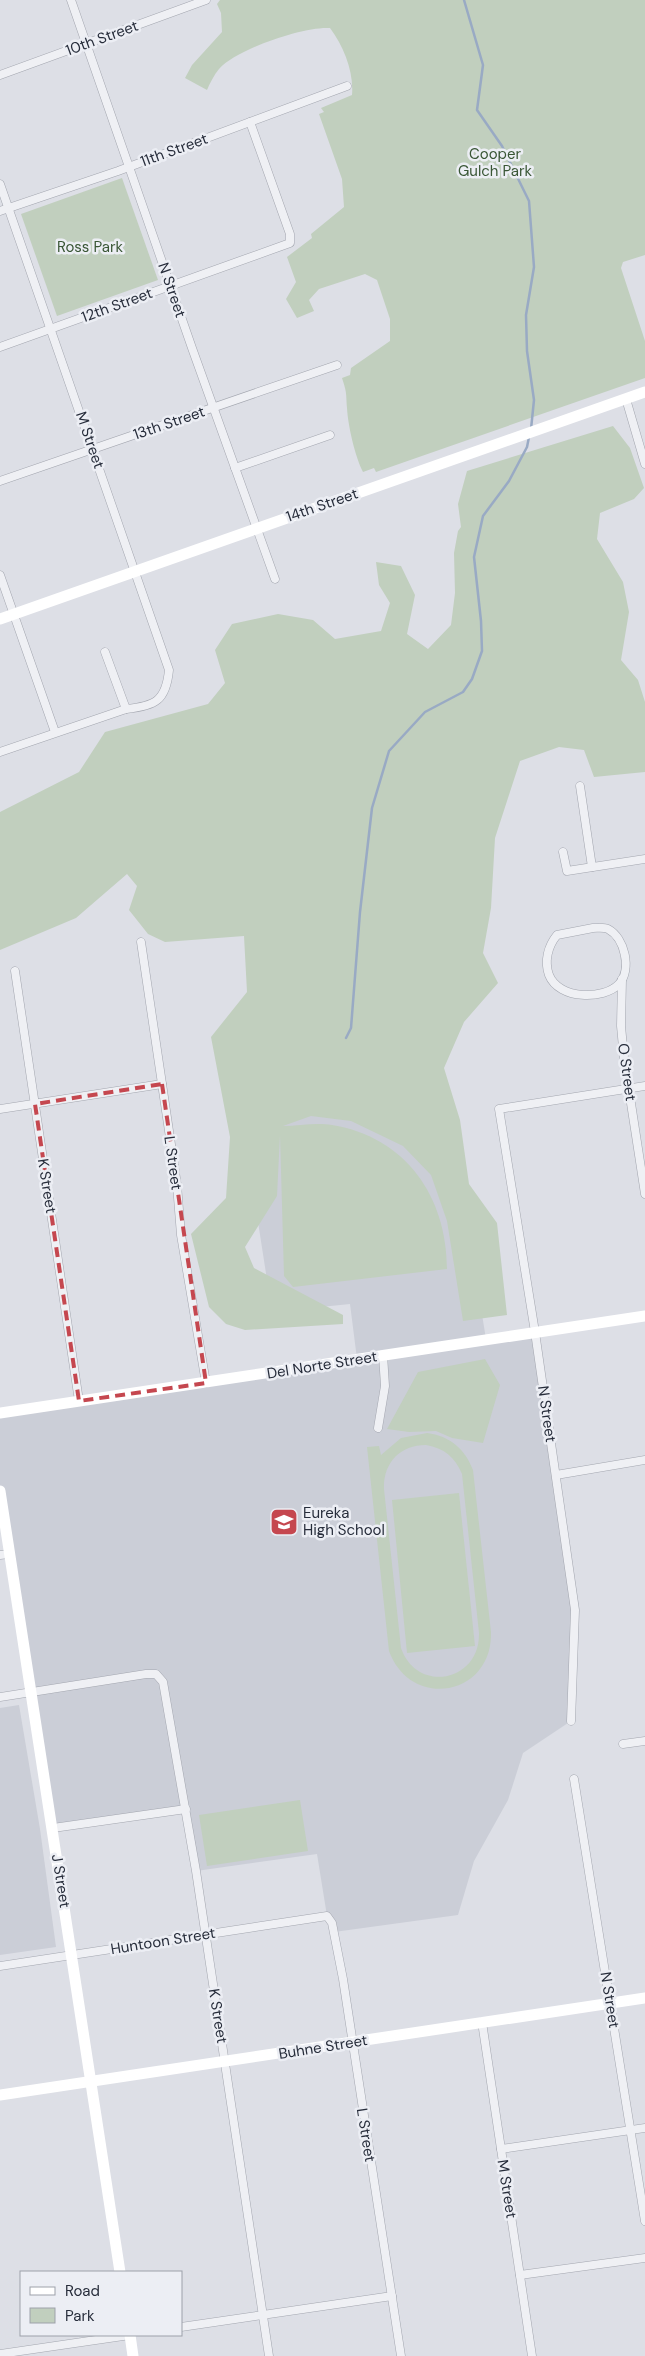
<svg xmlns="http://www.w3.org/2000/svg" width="645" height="2356" viewBox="0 0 645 2356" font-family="'DM Sans',sans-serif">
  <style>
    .built { fill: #cbced7 }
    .green { fill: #c1cfbe; fill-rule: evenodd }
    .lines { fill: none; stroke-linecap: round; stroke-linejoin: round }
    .stream { stroke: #99aac4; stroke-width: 2.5 }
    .street-casing { stroke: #a3a6af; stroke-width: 9 }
    .street { stroke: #eff0f4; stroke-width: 8 }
    .secondary { stroke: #fff; stroke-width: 11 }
    .marked { fill: none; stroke: #c5474f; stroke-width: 4; stroke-dasharray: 10 6; stroke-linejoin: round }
    .labels { text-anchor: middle; stroke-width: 5; stroke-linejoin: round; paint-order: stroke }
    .street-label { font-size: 15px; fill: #272d3b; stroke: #eceef4 }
    .park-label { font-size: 15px; fill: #395635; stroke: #eceef4 }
    .poi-label { font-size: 15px; fill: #272d3b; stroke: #eceef4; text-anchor: start }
  </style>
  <rect width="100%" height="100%" fill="#dddfe6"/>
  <g class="built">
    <path d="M 443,1074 L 486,1339 L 535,1332 L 575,1610 L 571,1721 L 523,1753 L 508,1800 L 474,1861 L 458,1915 L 334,1932 L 327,1916 L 317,1854 L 196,1871 L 186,1809 L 53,1828 L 0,1491 L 0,1413 L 357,1359 L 350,1304 L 272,1312 L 240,1106 Z"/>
    <path d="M 19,1705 L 40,1829 L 56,1947 L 0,1955 L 0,1708 Z"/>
  </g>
  <g class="green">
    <path d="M 220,0 L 645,0 L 645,255 L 623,262 L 621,268 L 645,341 L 645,378 L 376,472 L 374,468 L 363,472 C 355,456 348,426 347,408 C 346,393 347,393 342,378 L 350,375 L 351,368 L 390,341 L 390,319 L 377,280 L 365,274 L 319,289 L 309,300 L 314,311 L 297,318 L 286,299 L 296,282 L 287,257 L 312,238 L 311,234 L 344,207 L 342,179 L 319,114 L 324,112 L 321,108 L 352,95 C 354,72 344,47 330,28 C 304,26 237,49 219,69 C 214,75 210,83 207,90 L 185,78 L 192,65 L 222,32 L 221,13 L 217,4 Z"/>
    <path d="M 122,178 L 158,280 L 57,316 L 21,214 Z"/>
    <path d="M 613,426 L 630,448 L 644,488 L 634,499 L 600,513 L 597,539 L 623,582 L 629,612 L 621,660 L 638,680 L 645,702 L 645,772 L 594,777 L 584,750 L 559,747 L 520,761 L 495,838 L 491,908 L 483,953 L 498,983 L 464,1022 L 444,1068 L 460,1120 L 469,1184 L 497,1223 L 507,1315 L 463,1321 L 447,1221 L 431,1175 L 403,1146 L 351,1121 L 311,1116 L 283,1126 C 298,1126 316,1122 332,1125 C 406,1137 447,1197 447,1269 L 293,1287 L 284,1276 L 280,1135 L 277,1196 L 245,1247 L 254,1268 L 343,1315 L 343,1324 L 245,1330 L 226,1324 L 209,1307 L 191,1234 L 226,1198 L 230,1137 L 211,1037 L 247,992 L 244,936 L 165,942 L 148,934 L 129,910 L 137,886 L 127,874 L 76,918 L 0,950 L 0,812 L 79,772 L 105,732 L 208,704 L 225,683 L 215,650 L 232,624 L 278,614 L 313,620 L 335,639 L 381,631 L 390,603 L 379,585 L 376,562 L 401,566 L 415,595 L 407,634 L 428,649 L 451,625 L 455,593 L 454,553 L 458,531 L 461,527 L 458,504 L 467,471 Z"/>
    <path d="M 485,1359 L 500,1385 L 483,1443 L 452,1438 L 436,1431 L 409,1432 L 387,1429 L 418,1372 Z"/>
    <path d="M 427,1433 C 450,1436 465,1449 473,1470 L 491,1632 C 493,1696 411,1711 389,1651 L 367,1447 L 379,1446 L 381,1455 L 401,1438 ZM 426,1445 C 444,1448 455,1457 462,1474 L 479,1633 C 480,1682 417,1694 401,1648 L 384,1489 C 383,1463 400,1445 426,1445 Z"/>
    <path d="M 459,1493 L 475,1646 L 407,1653 L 392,1500 Z"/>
    <path d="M 300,1800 L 308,1851 L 207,1866 L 199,1815 Z"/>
  </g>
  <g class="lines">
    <g class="stream">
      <path d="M 464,0 L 483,65 L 477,110 L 502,146 L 529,201 L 534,267 L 526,315 L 527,351 L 534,400 L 531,429"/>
      <path d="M 346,1038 L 351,1028 L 360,912 L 372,808 L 389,751 L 425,712 L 463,692 L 472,679 L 482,651 L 481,621 L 474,557 L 483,516 L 509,481 L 527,447 L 529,437"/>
    </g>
    <defs>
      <g id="street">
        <path d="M 71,0 L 192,348 L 275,579"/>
        <path d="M 0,75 L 206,0"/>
        <path d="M 0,184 L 169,670 C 166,701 155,706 126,709 L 0,752"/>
        <path d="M 0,211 L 118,171 L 347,86"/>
        <path d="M 0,347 L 290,243 L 290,234 L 250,122"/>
        <path d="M 626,399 L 645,464"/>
        <path d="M 235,468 L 330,435"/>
        <path d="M 0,481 L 337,365"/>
        <path d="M 0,575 L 55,732"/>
        <path d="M 105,652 L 126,709"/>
        <path d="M 580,786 L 592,867"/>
        <path d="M 563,852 L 567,871 L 645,859"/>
        <path d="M 593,928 C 598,928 604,927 608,929 C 625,938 632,970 619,984 C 604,1000 559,1000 549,975 C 544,961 548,946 557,935 Z"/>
        <path d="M 141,942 L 177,1185 L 181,1235 L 206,1383"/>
        <path d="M 15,971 L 79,1401"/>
        <path d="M 622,979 L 621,1026 L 624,1058 L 645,1194"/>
        <path d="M 0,1109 L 162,1084"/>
        <path d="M 378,1428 L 385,1386 L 383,1355"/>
        <path d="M 556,1475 L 645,1460"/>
        <path d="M 0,1555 L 9,1554"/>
        <path d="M 0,1697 L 146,1674 L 156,1674 L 163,1682 L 196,1871 L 269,2356"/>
        <path d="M 571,1721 L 575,1610 L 535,1332 L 499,1109 L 645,1086"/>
        <path d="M 623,1744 L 645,1741"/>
        <path d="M 574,1779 L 645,2221"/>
        <path d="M 53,1828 L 186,1809"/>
        <path d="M 0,1966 L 327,1916 L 332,1923 L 343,1979 L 401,2356"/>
        <path d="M 482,2022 L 532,2356"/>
        <path d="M 501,2149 L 645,2128"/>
        <path d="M 520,2275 L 645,2258"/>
        <path d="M 181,2327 L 392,2296"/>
        <path d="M 0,2354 L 130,2335"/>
      </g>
    </defs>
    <use href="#street" class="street-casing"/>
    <use href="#street" class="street"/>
    <g class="secondary">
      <path d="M 0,619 L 645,392"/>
      <path d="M 0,1413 L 645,1316"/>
      <path d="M 0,1491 L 120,2272"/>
      <path d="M 0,2095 L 645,1998"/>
      <path d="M 130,2335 L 133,2356"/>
    </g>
  </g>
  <path class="marked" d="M 162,1084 L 206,1383 L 79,1401 L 35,1104 Z"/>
  <defs>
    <symbol id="school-square" viewBox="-11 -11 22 22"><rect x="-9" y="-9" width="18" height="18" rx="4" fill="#c5474f" stroke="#eceef4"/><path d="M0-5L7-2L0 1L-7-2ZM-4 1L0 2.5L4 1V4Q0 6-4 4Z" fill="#fff"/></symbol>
  </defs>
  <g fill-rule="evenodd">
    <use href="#school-square" x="268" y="1506" width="32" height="32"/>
  </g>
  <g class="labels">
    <g class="street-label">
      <text transform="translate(102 38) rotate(-20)" y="5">10th Street</text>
      <text transform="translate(174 150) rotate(-20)" y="5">11th Street</text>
      <text transform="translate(172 290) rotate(71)" y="5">N Street</text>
      <text transform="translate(117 305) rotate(-20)" y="5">12th Street</text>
      <text transform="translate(169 423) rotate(-19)" y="5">13th Street</text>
      <text transform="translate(90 440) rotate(71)" y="5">M Street</text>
      <text transform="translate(322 505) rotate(-19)" y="5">14th Street</text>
      <text transform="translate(627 1072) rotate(82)" y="5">O Street</text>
      <text transform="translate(173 1163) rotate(82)" y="5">L Street</text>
      <text transform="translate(47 1186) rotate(81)" y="5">K Street</text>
      <text transform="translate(322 1365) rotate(-9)" y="5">Del Norte Street</text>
      <text transform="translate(547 1414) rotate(82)" y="5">N Street</text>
      <text transform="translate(61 1881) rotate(81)" y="5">J Street</text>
      <text transform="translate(163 1941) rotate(-9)" y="5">Huntoon Street</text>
      <text transform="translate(610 2000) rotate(81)" y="5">N Street</text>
      <text transform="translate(218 2016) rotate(81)" y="5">K Street</text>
      <text transform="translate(323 2047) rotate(-9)" y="5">Buhne Street</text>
      <text transform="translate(366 2135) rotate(81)" y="5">L Street</text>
      <text transform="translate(507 2189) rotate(81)" y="5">M Street</text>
    </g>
    <g class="park-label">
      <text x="495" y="159">Cooper<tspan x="495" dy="17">Gulch Park</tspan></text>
      <text x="90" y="252">Ross Park</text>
    </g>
    <g class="poi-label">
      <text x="303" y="1518">Eureka<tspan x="303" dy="17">High School</tspan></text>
    </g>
  </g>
  <rect x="20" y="2271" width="162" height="65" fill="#eceef4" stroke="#9da1aa"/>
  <rect x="30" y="2287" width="25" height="8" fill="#ffffff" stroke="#9da1aa"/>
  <text x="65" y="2296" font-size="15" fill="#272d3b">Road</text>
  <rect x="30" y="2308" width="25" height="15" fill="#c1cfbe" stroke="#9da1aa"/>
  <text x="65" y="2321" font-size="15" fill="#272d3b">Park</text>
</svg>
